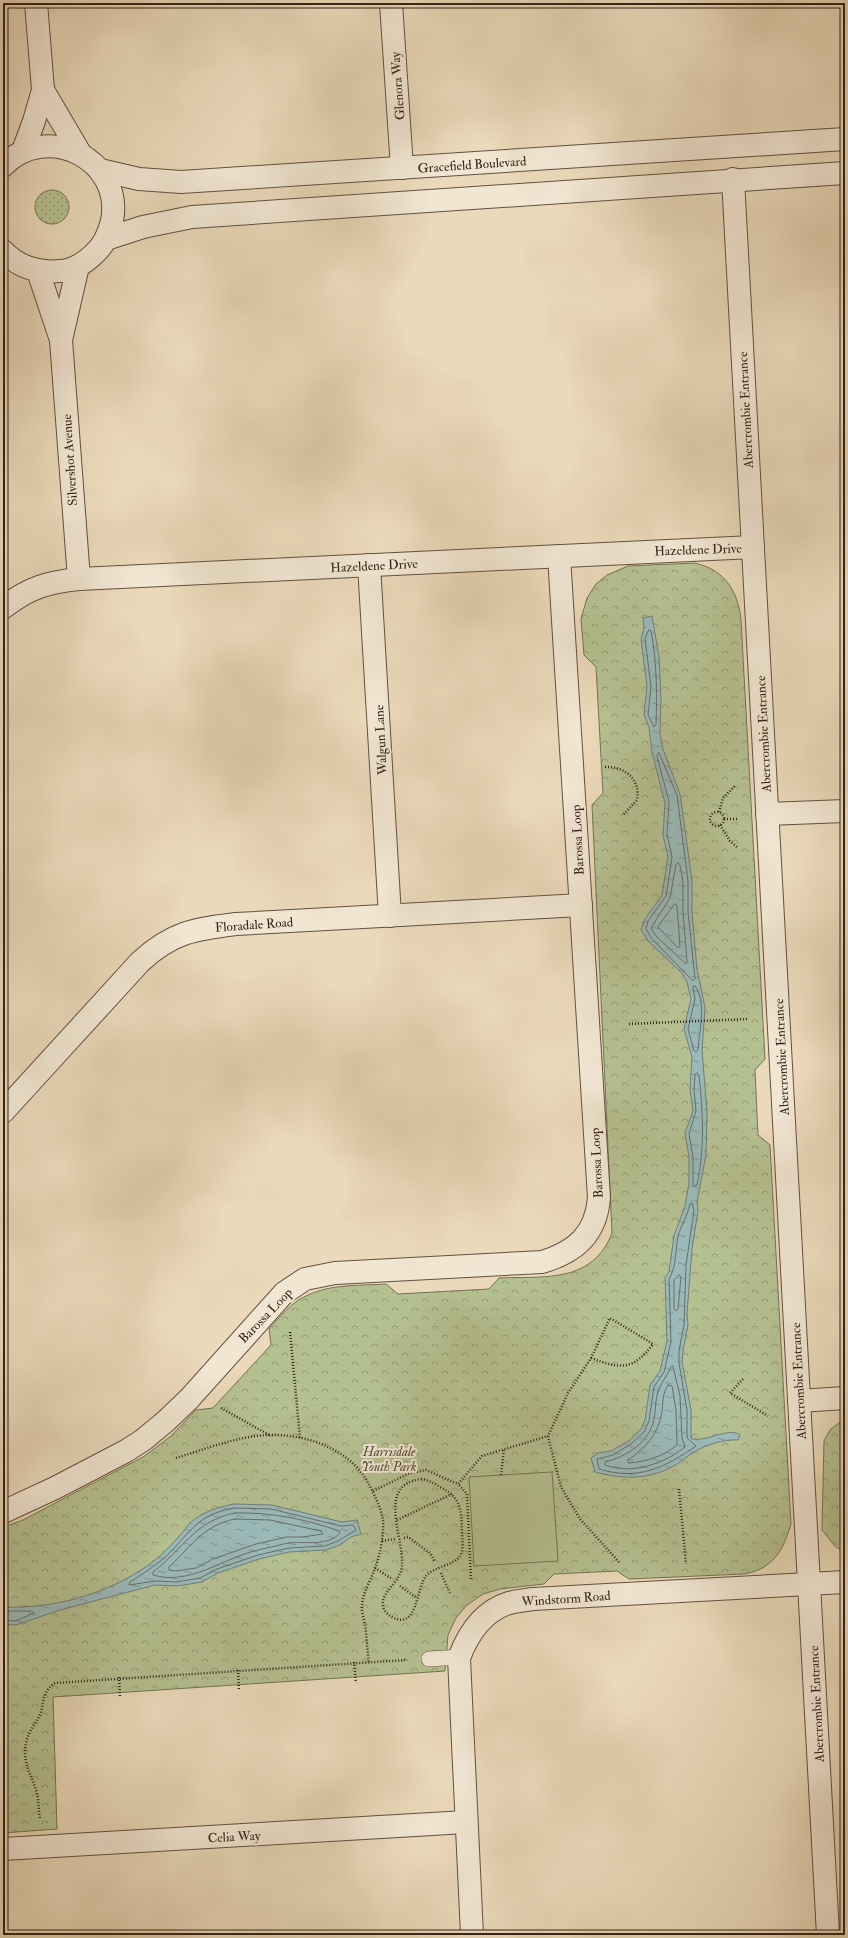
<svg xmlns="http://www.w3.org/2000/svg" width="848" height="1938" viewBox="0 0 848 1938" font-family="'IM FELL Double Pica',serif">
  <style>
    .grass { fill: url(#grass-dots); stroke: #747254 }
    .park { fill: url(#park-crowns); stroke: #747254 }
    .pitch { fill: #b5c091; stroke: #747254 }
    .water { fill: url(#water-ripples); stroke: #717d78 }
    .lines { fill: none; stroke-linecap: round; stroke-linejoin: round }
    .shore { stroke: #676e68; stroke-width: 1 }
    .service-casing { stroke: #625040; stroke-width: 16 }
    .minor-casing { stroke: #625040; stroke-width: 24 }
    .tertiary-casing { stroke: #625040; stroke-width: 24 }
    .path { stroke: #342318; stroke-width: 2.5; stroke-dasharray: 1 2; stroke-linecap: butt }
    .service { stroke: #f1e6d2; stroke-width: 15 }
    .minor { stroke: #f1e6d2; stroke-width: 22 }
    .tertiary { stroke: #f1e6d2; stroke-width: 22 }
    .labels { text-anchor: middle; stroke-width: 4; stroke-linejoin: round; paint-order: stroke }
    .street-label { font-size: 13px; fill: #342318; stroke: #f1e6d2 }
    .park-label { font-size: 13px; font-style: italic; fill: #544a36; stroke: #f1e6d2 }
  </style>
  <defs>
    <pattern id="grass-dots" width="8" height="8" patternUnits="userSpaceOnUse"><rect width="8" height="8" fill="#b5c091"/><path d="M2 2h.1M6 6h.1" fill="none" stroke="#949c75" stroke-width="1.8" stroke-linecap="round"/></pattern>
    <pattern id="park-crowns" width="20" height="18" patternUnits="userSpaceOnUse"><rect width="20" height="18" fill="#b5c091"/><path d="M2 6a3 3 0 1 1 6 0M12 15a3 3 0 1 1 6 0" fill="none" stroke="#949c75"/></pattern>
    <pattern id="water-ripples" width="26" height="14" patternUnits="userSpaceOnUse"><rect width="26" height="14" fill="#9ab9b8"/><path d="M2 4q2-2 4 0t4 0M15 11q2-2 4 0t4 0" fill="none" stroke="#7e9695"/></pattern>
  </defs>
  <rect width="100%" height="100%" fill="#ead9ba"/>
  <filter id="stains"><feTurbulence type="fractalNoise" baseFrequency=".005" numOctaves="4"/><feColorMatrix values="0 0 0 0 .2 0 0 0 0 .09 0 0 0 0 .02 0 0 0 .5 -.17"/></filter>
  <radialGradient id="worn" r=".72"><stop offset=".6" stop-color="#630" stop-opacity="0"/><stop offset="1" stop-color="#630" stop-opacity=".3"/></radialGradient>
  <circle class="grass" cx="52" cy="207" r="17"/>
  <g class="park">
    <path d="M 695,563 C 725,570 738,591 741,620 L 765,1059 L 755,1070 L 758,1135 L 770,1145 L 791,1524 C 783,1551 773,1569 744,1574 L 629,1579 L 617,1571 L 554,1574 L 544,1584 L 500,1589 L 483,1594 L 467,1605 L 456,1618 L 448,1635 L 445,1671 L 53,1697 L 57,1829 L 3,1833 L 3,1527 L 23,1520 L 143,1457 L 171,1436 L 196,1410 L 213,1408 L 271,1345 L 269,1329 C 277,1320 285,1311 293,1304 C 320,1283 355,1286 386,1284 L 398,1294 L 489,1289 L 499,1278 C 544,1276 592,1284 612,1233 L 592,805 L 603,793 L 596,667 L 584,655 L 581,619 L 587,598 L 596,584 L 607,575 L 628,566 Z"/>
    <path d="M 845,1418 L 845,1553 L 835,1546 L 822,1530 L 824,1441 L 830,1430 Z"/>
  </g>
  <path class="pitch" d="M 552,1472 L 558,1561 L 474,1566 L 469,1477 Z"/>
  <g class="water">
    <path d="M 652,616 L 659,657 L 661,699 L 660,734 L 663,749 L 680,794 L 692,881 L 692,912 L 697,969 L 705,1008 L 702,1050 L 707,1112 L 706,1155 L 697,1202 L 698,1211 L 692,1249 L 687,1313 L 688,1325 L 683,1351 L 682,1362 L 691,1410 L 691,1438 C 704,1444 729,1426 740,1435 L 738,1440 C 723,1439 706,1445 694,1452 C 686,1457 679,1464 670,1468 C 646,1480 620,1479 595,1472 L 591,1458 L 598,1453 L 611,1451 L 629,1441 L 641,1429 L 645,1420 L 650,1385 L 660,1371 L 667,1341 L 665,1277 L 669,1272 L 674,1236 L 685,1206 L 689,1183 L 689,1157 L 685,1133 L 693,1111 L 690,1089 L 692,1057 L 684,1029 L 691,999 L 687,982 L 682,973 L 649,942 L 641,930 L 645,919 L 662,895 L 668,857 L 663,835 L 665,803 L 652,752 L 649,727 L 644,715 L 647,686 L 641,639 L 644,628 L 643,618 Z"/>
    <path d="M 234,1504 L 272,1505 L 342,1522 L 357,1520 L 361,1534 L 351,1537 L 340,1545 L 326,1550 L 289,1552 L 259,1559 L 218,1573 L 202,1582 L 177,1586 L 155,1585 L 60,1610 L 16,1625 L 3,1624 L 3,1607 C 58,1609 116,1592 159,1557 C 166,1550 174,1543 180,1535 C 184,1532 186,1527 190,1523 C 202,1512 218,1507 234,1504 Z"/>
  </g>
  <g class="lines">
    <g class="shore">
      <path d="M 649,630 L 651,631 C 657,662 657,694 656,725 L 654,727 L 648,715 L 651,686 L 645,639 Z"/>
      <path d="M 659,753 L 677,795 L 688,881 L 688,912 L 695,979 L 693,981 L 652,939 L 646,929 L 648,921 L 666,896 L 672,857 L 667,834 L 669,802 L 657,756 Z"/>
      <path d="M 678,863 L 680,865 L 683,882 L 683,912 L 687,962 L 686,964 L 656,936 L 651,928 L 670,898 L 676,865 Z"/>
      <path d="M 675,904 L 677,906 L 680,946 L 678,948 L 658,927 Z"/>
      <path d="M 695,986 C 707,1001 699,1032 698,1050 L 696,1052 L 694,1051 L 688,1029 L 695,999 L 693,987 Z"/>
      <path d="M 697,1073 L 699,1075 C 703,1112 705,1148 697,1185 L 695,1186 L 693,1185 L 693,1157 L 689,1134 L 696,1111 L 694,1089 L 695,1075 Z"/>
      <path d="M 692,1203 L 694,1211 L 686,1265 L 684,1325 L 679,1351 L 679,1363 L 687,1410 L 687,1438 L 696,1446 C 664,1468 638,1481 599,1469 L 597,1459 L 613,1455 L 631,1444 L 644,1432 L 649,1421 L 654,1387 L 664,1372 L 671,1342 L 669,1279 C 677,1266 675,1250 678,1236 C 681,1225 688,1215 690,1204 Z"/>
      <path d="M 679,1275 L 681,1277 L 678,1309 L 676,1311 L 674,1309 L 674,1280 Z"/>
      <path d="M 673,1366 L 680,1396 L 682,1438 L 685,1447 C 663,1464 633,1475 605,1465 L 605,1462 C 626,1457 650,1442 654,1419 C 656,1410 655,1398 659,1389 C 662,1381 668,1375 671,1367 Z"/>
      <path d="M 668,1385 L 672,1386 L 676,1410 L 677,1445 C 664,1456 646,1462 628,1463 L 628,1460 C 646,1447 658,1435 662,1412 C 663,1403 662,1394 668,1385 Z"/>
      <path d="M 234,1508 L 271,1509 L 341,1526 L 353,1525 L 356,1530 L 338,1541 L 325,1546 L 289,1548 L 258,1555 L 217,1569 L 200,1578 L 177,1582 L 155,1581 L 129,1585 L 130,1582 C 141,1575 152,1568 163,1559 C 190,1535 194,1515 234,1508 Z"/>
      <path d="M 235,1513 C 270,1512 306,1519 339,1531 L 340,1533 C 328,1547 304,1541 288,1543 C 278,1545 268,1548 258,1550 C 223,1558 190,1586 153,1575 L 153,1572 C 182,1550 196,1520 235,1513 Z"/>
      <path d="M 235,1519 L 270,1520 L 321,1531 L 323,1534 L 302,1537 L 287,1537 L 256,1544 L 213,1559 L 196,1568 L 176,1571 L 169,1570 L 169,1567 C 191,1547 203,1525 235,1519 Z"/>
      <path d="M 3,1611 L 32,1611 L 34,1613 L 16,1621 L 3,1620"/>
    </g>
    <defs>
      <path id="service" d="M 429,1659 L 460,1657"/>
      <g id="minor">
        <path d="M 391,3 L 402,168"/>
        <path d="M 43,90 L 80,153"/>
        <path d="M 23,151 L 34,121 L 43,90"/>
        <path d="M 733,179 L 828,1935"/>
        <path d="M 38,271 L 61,340 L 79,579"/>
        <path d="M 61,340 L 78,266"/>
        <path d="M 369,565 L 390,916"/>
        <path d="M 3,608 C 28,588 48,582 79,579 L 753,547"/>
        <path d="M 767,814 L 845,811"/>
        <path d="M 3,1112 L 140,962 C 172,932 195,929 236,924 L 581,905"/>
        <path d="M 799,1401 L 845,1398"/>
        <path d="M 3,1512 L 55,1488 L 126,1451 L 143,1440 L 166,1421 L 189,1399 L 284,1293 L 305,1279 L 335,1273 L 542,1262 C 576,1252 596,1234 599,1198 L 559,556"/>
        <path d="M 3,1849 L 466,1822"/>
        <path d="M 472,1935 L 459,1658 C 468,1634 483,1611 509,1603 C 517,1601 525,1600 533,1599 L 845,1582"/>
      </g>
      <g id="tertiary">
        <path d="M 36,3 L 43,90"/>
        <path d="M 3,166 C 46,121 124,159 112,221 C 109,233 104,245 95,253 C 86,262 74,270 61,271 C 39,273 19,268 3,251"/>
        <path d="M 100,170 L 139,179 L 181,182 L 845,139"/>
        <path d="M 106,239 L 143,227 L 192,217 L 845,173"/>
      </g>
    </defs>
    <use href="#service" class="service-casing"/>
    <use href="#minor" class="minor-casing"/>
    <use href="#tertiary" class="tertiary-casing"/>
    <g class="path">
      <path d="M 605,767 C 624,766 641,779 637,800 L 623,815"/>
      <path d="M 719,812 L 723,798 L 735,786"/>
      <circle cx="717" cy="819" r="7"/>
      <path d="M 724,819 L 737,819"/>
      <path d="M 720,825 L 730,841 L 738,848"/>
      <path d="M 629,1024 L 748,1019"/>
      <path d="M 290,1332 L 300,1438"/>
      <path d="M 591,1358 C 620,1369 633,1371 653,1344 L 610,1318 L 591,1358 L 568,1393 L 548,1436 L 561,1487 L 580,1519 L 619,1562"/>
      <path d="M 743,1379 L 730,1393 L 768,1416"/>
      <path d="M 221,1408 L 271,1436"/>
      <path d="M 176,1458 C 202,1450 228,1440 255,1436 C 296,1431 345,1444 367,1481 C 373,1492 381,1507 383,1520 C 384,1536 380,1556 374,1571 C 370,1581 363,1593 362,1605 C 361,1611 364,1619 365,1625 C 367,1637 367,1650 369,1662"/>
      <path d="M 501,1475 L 504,1449"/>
      <path d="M 421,1479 C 428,1480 434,1483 440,1487 C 462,1498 461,1510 462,1532 C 462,1539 464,1550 460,1556 C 453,1566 435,1566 426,1576 C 416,1588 418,1631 392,1617 C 388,1615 384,1611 383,1606 C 380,1593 401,1582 402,1566 C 404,1536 376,1485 421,1479 Z"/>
      <path d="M 679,1489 L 686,1564"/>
      <path d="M 373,1491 L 410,1473 L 426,1470 L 458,1484"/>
      <path d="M 397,1520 L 452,1494"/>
      <path d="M 404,1538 L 408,1537 L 430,1553 L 435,1562"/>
      <path d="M 382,1541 L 395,1539"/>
      <path d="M 375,1568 L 392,1579"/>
      <path d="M 441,1573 L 450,1593"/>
      <path d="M 471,1579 L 467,1494 L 458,1484 L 482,1456 L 548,1436"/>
      <path d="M 400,1586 L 417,1598"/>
      <path d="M 354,1662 L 356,1683"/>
      <path d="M 238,1670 L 239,1690"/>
      <path d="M 119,1677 L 120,1698"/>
      <path d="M 40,1818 C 38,1808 39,1799 36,1790 C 30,1772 21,1759 27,1739 C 30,1729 38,1721 41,1712 C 44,1699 44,1690 55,1683 L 406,1660"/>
    </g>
    <use href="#service" class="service"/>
    <use href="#minor" class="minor"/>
    <use href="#tertiary" class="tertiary"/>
  </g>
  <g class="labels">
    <g class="street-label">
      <text transform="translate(397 86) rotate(-94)" y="5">Glenora Way</text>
      <text transform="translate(472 164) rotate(-4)" y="5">Gracefield Boulevard</text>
      <text transform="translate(745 410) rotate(-93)" y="5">Abercrombie Entrance</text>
      <text transform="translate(69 460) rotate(-94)" y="5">Silvershot Avenue</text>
      <text transform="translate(698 549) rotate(-2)" y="5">Hazeldene Drive</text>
      <text transform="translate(374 565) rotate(-3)" y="5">Hazeldene Drive</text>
      <text transform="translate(763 734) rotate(-93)" y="5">Abercrombie Entrance</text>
      <text transform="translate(380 740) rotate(-93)" y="5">Walgun Lane</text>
      <text transform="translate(577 840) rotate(-93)" y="5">Barossa Loop</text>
      <text transform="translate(254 924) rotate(-4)" y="5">Floradale Road</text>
      <text transform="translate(781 1057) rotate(-93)" y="5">Abercrombie Entrance</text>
      <text transform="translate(596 1163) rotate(-93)" y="5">Barossa Loop</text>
      <text transform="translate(265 1315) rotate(-46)" y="5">Barossa Loop</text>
      <text transform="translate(798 1381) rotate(-93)" y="5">Abercrombie Entrance</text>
      <text transform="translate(566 1598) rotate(-4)" y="5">Windstorm Road</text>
      <text transform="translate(816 1704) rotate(-93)" y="5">Abercrombie Entrance</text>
      <text transform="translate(234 1836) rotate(-3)" y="5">Celia Way</text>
    </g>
    <g class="park-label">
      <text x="389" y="1456">Harrisdale<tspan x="389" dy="15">Youth Park</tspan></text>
    </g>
  </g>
  <rect width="848" height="1938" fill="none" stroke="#ead9ba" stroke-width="16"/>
  <rect x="4" y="4" width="840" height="1930" fill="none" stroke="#342318" stroke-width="2"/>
  <rect x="8" y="8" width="832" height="1922" fill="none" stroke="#342318"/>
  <rect width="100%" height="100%" filter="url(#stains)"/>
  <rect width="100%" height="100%" fill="url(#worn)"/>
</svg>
